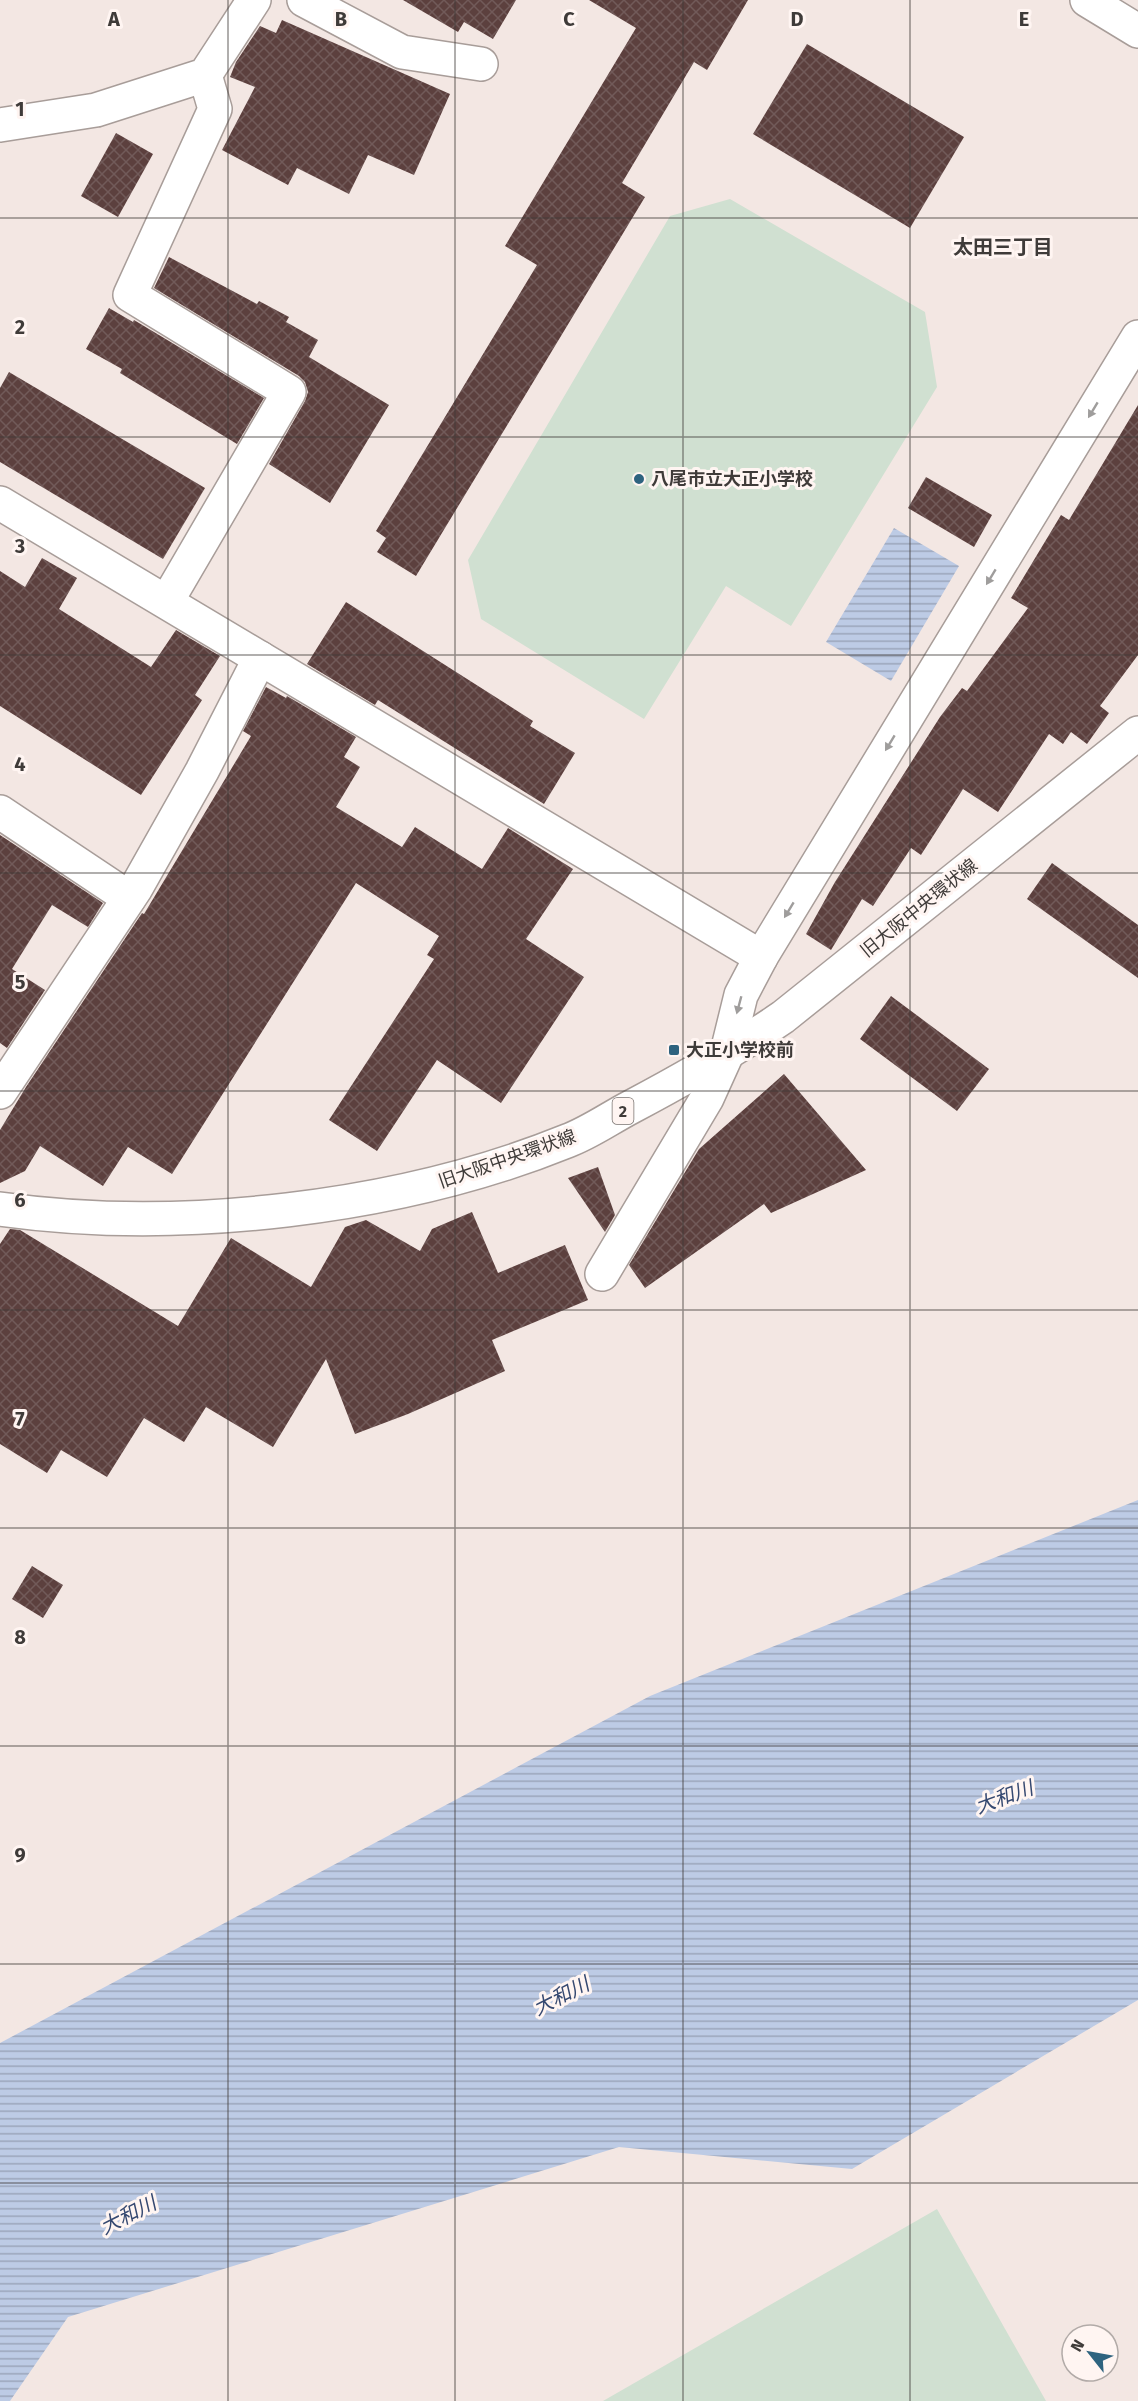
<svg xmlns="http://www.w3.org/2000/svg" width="1138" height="2401" viewBox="0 0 1138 2401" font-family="'Fira Sans','Noto Sans JP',sans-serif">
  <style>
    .park { fill: #d0e0d1 }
    .water { fill: url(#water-rules) }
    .building { fill: url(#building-cross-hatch) }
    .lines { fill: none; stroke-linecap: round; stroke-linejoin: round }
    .street-casing { stroke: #a89d99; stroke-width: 36 }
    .primary-casing { stroke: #a89d99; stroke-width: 36 }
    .street { stroke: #fff; stroke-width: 33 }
    .primary { stroke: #fff; stroke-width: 33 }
    .oneway { fill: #9f9d9c }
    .grid { fill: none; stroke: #3f3b39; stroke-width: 1.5; stroke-opacity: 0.55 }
    .poi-dot { fill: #2e637f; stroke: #fff5f2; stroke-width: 2 }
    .labels { text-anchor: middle; stroke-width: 6; stroke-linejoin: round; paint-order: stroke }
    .shield { fill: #fff5f2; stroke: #797370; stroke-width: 1.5 }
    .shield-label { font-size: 16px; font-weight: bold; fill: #3f3b39 }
    .poi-label { font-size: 18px; font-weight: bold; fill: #3f3b39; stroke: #fff5f2; text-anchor: start }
    .street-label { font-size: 18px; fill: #3f3b39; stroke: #fff5f2 }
    .neighbourhood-label { font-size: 20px; font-weight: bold; fill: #3f3b39; stroke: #fff5f2 }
    .water-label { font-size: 20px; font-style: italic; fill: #364971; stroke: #fff5f2 }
    .grid-label { font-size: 20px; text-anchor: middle; font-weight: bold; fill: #3f3b39; stroke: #fff5f2; stroke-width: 6; stroke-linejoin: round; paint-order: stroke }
  </style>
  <defs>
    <pattern id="water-rules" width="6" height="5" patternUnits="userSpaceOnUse" patternTransform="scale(1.5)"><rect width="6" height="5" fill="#bdcbe5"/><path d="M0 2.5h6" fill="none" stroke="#9ba6bb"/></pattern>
    <pattern id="building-cross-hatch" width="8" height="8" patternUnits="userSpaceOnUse" patternTransform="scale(1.5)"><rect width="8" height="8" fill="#5c403e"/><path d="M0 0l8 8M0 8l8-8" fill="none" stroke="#715a59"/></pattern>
  </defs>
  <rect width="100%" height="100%" fill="#f3e7e3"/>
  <g class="park">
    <path d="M 730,199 L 925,312 L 937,387 L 791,626 L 726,586 L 644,719 L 481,619 L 468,560 L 670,216 Z"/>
    <path d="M 937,2209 L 1046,2401 L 603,2401 Z"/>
  </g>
  <g class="water">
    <path d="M 894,528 L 959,566 L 891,681 L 826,642 Z"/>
    <path d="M 1138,1500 L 1138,2000 L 852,2169 L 619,2147 L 68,2317 L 10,2401 L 0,2401 L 0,2043 L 650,1696 Z"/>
  </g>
  <g class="building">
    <path d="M 403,0 L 516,0 L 493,39 L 464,22 L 458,32 Z"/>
    <path d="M 589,0 L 748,0 L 707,70 L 694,62 L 622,183 L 645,197 L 416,576 L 377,552 L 386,538 L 376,531 L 537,265 L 505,246 L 636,28 Z"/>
    <path d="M 282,20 L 450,94 L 414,175 L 368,155 L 349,194 L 297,168 L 288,185 L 222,150 L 255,87 L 230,77 L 236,62 L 260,26 L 276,33 Z"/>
    <path d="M 807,44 L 964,137 L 910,228 L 753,134 Z"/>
    <path d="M 116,133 L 153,154 L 118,217 L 81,196 Z"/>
    <path d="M 169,257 L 257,304 L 259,301 L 289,317 L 286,322 L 318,340 L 309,357 L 389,405 L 330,503 L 269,464 L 305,401 L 308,392 L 305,382 L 299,376 L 154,288 Z"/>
    <path d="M 109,308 L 133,322 L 134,320 L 264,398 L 237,444 L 120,373 L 122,369 L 86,349 Z"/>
    <path d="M 9,372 L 205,488 L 163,559 L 0,462 L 0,388 Z"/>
    <path d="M 1138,405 L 1138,655 L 1100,706 L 1109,713 L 1087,744 L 1071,732 L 1063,744 L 1049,734 L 998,812 L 963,789 L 921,855 L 911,848 L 873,906 L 862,899 L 831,950 L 806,934 L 835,882 L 940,717 L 962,688 L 967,691 L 1028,608 L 1011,598 L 1061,515 L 1069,520 Z"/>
    <path d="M 926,477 L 992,515 L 974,547 L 908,508 Z"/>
    <path d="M 42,558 L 77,578 L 59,609 L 151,667 L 176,630 L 220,656 L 195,695 L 202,700 L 141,795 L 0,706 L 0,571 L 25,587 Z"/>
    <path d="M 346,602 L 533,721 L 530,726 L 575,753 L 544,804 L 378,700 L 375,705 L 307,664 Z"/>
    <path d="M 266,687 L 286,698 L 287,696 L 356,737 L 344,757 L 360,767 L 336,807 L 402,847 L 415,827 L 482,869 L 508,828 L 573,869 L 526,939 L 584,977 L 501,1103 L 437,1060 L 377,1151 L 329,1120 L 434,959 L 427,955 L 439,936 L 356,883 L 172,1174 L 128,1147 L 103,1186 L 40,1146 L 25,1171 L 0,1183 L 0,1130 L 26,1087 L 142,913 L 144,914 L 251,736 L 243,731 Z"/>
    <path d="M 0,835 L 103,903 L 88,927 L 52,905 L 12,969 L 45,990 L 7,1048 L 0,1043 Z"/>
    <path d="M 1052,863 L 1138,925 L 1138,978 L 1027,899 Z"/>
    <path d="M 891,996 L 989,1069 L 957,1111 L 860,1039 Z"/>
    <path d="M 784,1074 L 866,1170 L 771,1213 L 764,1204 L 645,1288 L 629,1265 L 699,1149 Z"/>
    <path d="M 598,1167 L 615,1215 L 605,1232 L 568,1178 Z"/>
    <path d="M 472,1212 L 498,1273 L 565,1245 L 588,1300 L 492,1340 L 505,1371 L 408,1414 L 355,1434 L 326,1359 L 273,1447 L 206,1407 L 184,1442 L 144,1418 L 107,1477 L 61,1450 L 47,1473 L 0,1444 L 0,1244 L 10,1229 L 20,1230 L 178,1326 L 231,1238 L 311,1287 L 345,1227 L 366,1220 L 420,1251 L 432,1229 Z"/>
    <path d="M 32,1566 L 63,1585 L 43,1618 L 12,1599 Z"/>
  </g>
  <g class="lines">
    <defs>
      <g id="street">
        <path d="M 304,0 L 402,52 L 481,64"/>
        <path d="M 1087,0 L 1138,31"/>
        <path d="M 0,125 L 96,110 L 205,75 L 254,0"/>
        <path d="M 0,503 L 761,957"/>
        <path d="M 167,601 L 289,392 L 130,295 L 215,109 L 205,75"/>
        <path d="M 0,812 L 129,898"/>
        <path d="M 0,1092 L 136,888 L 202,771 L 260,658"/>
        <path d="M 602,1274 L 707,1098 L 726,1056 L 741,995 L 761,957 L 1138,337"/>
      </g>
      <path id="primary" d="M 0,1209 C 179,1234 399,1209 567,1141 C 589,1133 610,1118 631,1107 C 684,1079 733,1051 783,1017 L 1138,733"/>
    </defs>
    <use href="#street" class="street-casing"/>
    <use href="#primary" class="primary-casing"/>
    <use href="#street" class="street"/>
    <use href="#primary" class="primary"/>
  </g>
  <defs><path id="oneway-solid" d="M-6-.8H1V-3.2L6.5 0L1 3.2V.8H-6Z" transform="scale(1.5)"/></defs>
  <g class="oneway">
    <use href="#oneway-solid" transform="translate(1093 410) rotate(121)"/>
    <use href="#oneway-solid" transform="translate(991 577) rotate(121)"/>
    <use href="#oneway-solid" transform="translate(890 743) rotate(121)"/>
    <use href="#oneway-solid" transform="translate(789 910) rotate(121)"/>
    <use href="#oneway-solid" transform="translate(739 1005) rotate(105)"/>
  </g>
  <path class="grid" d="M 228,0 L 228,2401M 455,0 L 455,2401M 683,0 L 683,2401M 910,0 L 910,2401M 0,218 L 1138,218M 0,437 L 1138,437M 0,655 L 1138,655M 0,873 L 1138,873M 0,1091 L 1138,1091M 0,1310 L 1138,1310M 0,1528 L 1138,1528M 0,1746 L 1138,1746M 0,1964 L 1138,1964M 0,2183 L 1138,2183"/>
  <g class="poi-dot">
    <circle cx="639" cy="479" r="6"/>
    <rect x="668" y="1044" width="12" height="12" rx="3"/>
  </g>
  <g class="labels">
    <rect class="shield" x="612.5" y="1098" width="21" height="26" rx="4.5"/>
    <g class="shield-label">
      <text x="623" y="1117">2</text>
    </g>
    <g class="poi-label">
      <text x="651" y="485">八尾市立大正小学校</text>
      <text x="686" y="1056">大正小学校前</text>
    </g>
    <g class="street-label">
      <text transform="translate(919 908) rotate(-39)" y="6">旧大阪中央環状線</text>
      <text transform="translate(507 1159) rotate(-19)" y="6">旧大阪中央環状線</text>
    </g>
    <g class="neighbourhood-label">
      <text x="1003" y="254">太田三丁目</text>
    </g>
    <g class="water-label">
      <text transform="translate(1004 1797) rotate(-20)" y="7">大和川</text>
      <text transform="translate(561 1996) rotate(-27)" y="7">大和川</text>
      <text transform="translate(128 2215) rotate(-27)" y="7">大和川</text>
    </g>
  </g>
  <g class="grid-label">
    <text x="114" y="26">A</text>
    <text x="341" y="26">B</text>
    <text x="569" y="26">C</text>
    <text x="797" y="26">D</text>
    <text x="1024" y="26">E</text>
    <text x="20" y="116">1</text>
    <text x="20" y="334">2</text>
    <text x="20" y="553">3</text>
    <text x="20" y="771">4</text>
    <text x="20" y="989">5</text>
    <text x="20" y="1207">6</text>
    <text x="20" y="1426">7</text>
    <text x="20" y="1644">8</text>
    <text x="20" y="1862">9</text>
  </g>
  <g transform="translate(1090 2353) rotate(301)"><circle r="28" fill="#fff5f2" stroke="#b2aba8" stroke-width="1.5"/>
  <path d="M0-4.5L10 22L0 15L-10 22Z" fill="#2e637f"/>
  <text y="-9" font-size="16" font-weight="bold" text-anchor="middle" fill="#3f3b39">N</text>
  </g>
</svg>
